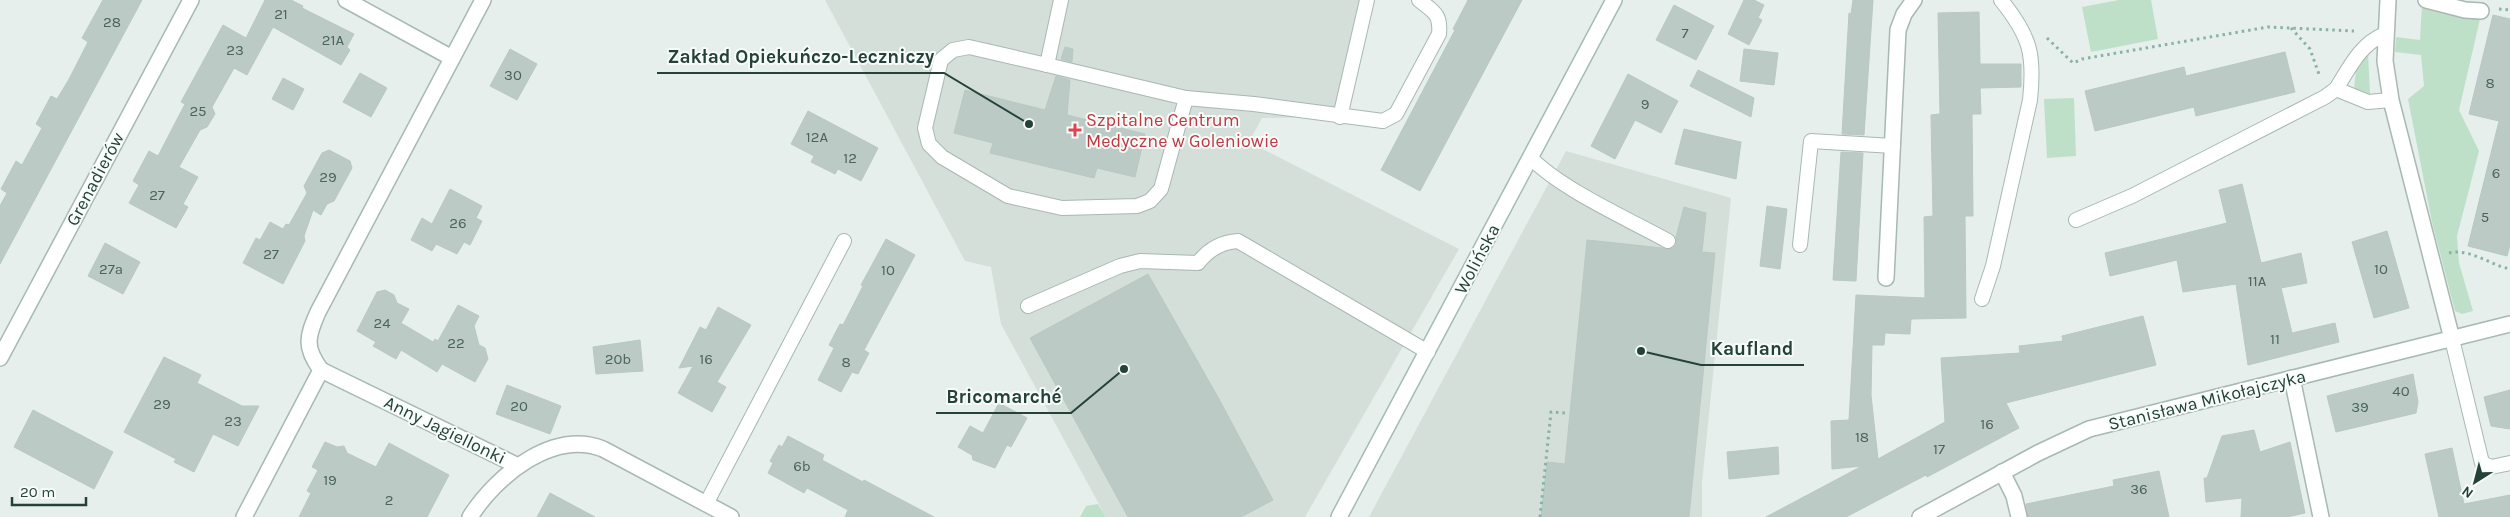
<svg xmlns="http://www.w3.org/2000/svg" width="2510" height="517" viewBox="0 0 2510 517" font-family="Karla,sans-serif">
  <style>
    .built { fill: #d4dfda }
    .green { fill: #bfe0c8 }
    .building { fill: #bbcac4; stroke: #b8c9c2 }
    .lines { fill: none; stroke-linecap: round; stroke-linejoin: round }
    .lane-casing { stroke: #a8b8b2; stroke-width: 16 }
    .street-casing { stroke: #a8b8b2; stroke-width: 18 }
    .secondary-casing { stroke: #a4bbb3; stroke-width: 18 }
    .path { stroke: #86b3a5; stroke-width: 3; stroke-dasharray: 2.5 4; stroke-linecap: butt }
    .lane { stroke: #fff; stroke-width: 14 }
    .street { stroke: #fff; stroke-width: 15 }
    .secondary { stroke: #fff; stroke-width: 15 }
    .health-dot { fill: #e0444e; stroke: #f7fbf9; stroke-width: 2 }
    .labels { text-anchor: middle; stroke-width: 4; stroke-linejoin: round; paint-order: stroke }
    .number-label { font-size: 15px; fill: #4a645c }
    .health-label { font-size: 18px; fill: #be3a42; stroke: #f7fbf9; text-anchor: start }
    .street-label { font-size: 18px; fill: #24423a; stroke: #f7fbf9 }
    .leader { fill: none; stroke: #24423a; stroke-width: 2 }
    .callout-dot { fill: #24423a; stroke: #f7fbf9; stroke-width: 2 }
    .callout-label { font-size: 19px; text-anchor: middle; font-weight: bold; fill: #24423a; stroke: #f7fbf9; stroke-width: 4; stroke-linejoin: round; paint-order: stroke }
  </style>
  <rect width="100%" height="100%" fill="#e6efeb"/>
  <g class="built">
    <path d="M 825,0 L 1370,0 L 1340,117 L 1262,118 L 1249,142 L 1459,249 L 1305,517 L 1106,517 L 1001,324 L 991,267 L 965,261 Z"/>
    <path d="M 1566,151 L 1731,198 L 1702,483 L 1702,517 L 1369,517 Z"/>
  </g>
  <g class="green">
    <path d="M 2119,0 L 2151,0 L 2158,39 L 2091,52 L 2082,7 Z"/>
    <path d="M 2422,3 L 2480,19 L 2459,110 L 2479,151 L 2457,236 L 2459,263 L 2473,311 L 2462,314 L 2455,311 L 2432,222 L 2408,99 L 2424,86 L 2421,55 L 2395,52 L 2396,37 L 2420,40 Z"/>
    <path d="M 2368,52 L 2370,94 L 2354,89 L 2356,70 Z"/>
    <path d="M 2074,98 L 2076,156 L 2047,158 L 2044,99 Z"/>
    <path d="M 1098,504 L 1106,517 L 1080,517 L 1086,506 Z"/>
  </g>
  <g class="building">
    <path d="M 103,0 L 142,0 L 0,264 L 0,206 L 7,193 L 1,189 L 16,161 L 22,165 L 42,128 L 36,124 L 51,96 L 57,99 L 68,81 L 88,42 L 82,38 Z"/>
    <path d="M 265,0 L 291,0 L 303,6 L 302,8 L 354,34 L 347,47 L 350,50 L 341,65 L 273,27 L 247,75 L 234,68 L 212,107 L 215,114 L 207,127 L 200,130 L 179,167 L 198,177 L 183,204 L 188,207 L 176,228 L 129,203 L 139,185 L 133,181 L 149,151 L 158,156 L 185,104 L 181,102 L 223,25 L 246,38 Z"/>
    <path d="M 1468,0 L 1522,0 L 1420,191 L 1381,170 L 1455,30 L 1453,29 Z"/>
    <path d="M 1744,0 L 1754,0 L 1764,5 L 1758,18 L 1762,20 L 1749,45 L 1728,34 Z"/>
    <path d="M 1853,0 L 1873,0 L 1864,135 L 1842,134 L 1849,13 L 1851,14 Z"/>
    <path d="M 1674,5 L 1714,26 L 1696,60 L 1656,40 Z"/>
    <path d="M 1979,12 L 1980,64 L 2021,64 L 2021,87 L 1980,88 L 1981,114 L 1972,114 L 1973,216 L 1965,216 L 1966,318 L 1911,319 L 1910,334 L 1885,333 L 1884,345 L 1872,345 L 1871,395 L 1878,459 L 1945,422 L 1941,358 L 2020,353 L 2019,346 L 2063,341 L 2062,336 L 2143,316 L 2156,365 L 2006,403 L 2019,428 L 1927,477 L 1926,475 L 1846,517 L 1766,517 L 1862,466 L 1832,469 L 1831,421 L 1849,420 L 1856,295 L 1925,298 L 1924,217 L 1933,216 L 1931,115 L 1940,114 L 1938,13 Z"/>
    <path d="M 2493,15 L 2510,19 L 2510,245 L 2507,256 L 2468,246 L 2499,121 L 2469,114 Z"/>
    <path d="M 1065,47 L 1073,49 L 1072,62 L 1061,59 Z"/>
    <path d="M 510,49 L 537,64 L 517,100 L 490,86 Z"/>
    <path d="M 1744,49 L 1778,53 L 1774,85 L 1740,81 Z"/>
    <path d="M 2285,52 L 2295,92 L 2196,116 L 2194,107 L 2095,131 L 2085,91 L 2184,67 L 2186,76 Z"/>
    <path d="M 1698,70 L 1754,98 L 1751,117 L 1690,86 Z"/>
    <path d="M 360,73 L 387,88 L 371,117 L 343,102 Z"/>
    <path d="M 1628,74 L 1678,101 L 1661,133 L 1635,120 L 1615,159 L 1591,146 Z"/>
    <path d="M 1056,76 L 1070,80 L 1067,115 L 1145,134 L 1135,177 L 1097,168 L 1094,178 L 990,153 L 993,143 L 954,133 L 965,90 L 1045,110 Z"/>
    <path d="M 283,78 L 304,89 L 293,110 L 272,99 Z"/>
    <path d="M 808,111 L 878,148 L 861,181 L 838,169 L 835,174 L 811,162 L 814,156 L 791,144 Z"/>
    <path d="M 1684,129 L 1741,142 L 1736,179 L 1675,164 Z"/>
    <path d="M 329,150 L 350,161 L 352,168 L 334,201 L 327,204 L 321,215 L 313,210 L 304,236 L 305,241 L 283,284 L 243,263 L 256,238 L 260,240 L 270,222 L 283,229 L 286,224 L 289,225 L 307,193 L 304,186 L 322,153 Z"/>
    <path d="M 1841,152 L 1863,153 L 1856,281 L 1833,280 Z"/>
    <path d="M 2242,184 L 2261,263 L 2301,253 L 2307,283 L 2281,288 L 2292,333 L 2335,323 L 2339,342 L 2248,365 L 2236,284 L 2183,292 L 2177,260 L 2110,276 L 2105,253 L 2227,223 L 2219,190 Z"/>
    <path d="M 450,189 L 482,206 L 476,218 L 482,221 L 470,245 L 464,242 L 457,254 L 436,244 L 432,251 L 411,240 L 422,218 L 432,224 Z"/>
    <path d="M 1767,206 L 1787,209 L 1780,269 L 1760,266 Z"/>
    <path d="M 1684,207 L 1706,213 L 1702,252 L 1715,253 L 1689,517 L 1541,517 L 1547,462 L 1565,464 L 1587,240 L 1672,249 L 1676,245 L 1676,237 Z"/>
    <path d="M 2387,231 L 2409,308 L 2374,318 L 2352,242 Z"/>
    <path d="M 886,239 L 915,255 L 864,350 L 869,353 L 858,374 L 852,372 L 841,392 L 818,380 L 834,348 L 829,345 L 840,324 L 843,325 L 863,286 L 861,285 Z"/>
    <path d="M 105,243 L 140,262 L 123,294 L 88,276 Z"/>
    <path d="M 1148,274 L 1219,399 L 1273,500 L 1241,517 L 1128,517 L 1030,338 Z"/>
    <path d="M 385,290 L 394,295 L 397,303 L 409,309 L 401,323 L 433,342 L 435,339 L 438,341 L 458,305 L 479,316 L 474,326 L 479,345 L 485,348 L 488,359 L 475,382 L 442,364 L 437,372 L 401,350 L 396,359 L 373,346 L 376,342 L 357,331 L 377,292 Z"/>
    <path d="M 718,307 L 751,325 L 717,382 L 726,387 L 712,412 L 678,393 L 693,366 L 679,368 L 700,327 L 706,330 Z"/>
    <path d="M 640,340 L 643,371 L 596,374 L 593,347 Z"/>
    <path d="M 164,357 L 201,375 L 197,383 L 242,406 L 259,406 L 238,446 L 213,434 L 194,472 L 174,462 L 176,459 L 124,432 Z"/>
    <path d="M 2413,374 L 2418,402 L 2416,413 L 2336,432 L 2327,396 Z"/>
    <path d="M 507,385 L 561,406 L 550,434 L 496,414 Z"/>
    <path d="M 2510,390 L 2510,429 L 2491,426 L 2484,397 Z"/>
    <path d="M 999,403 L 1027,418 L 1011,447 L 1007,445 L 995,468 L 973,460 L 972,455 L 958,447 L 970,426 L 983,433 Z"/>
    <path d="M 33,410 L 113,452 L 94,489 L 14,447 Z"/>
    <path d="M 2254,430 L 2260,452 L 2290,442 L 2305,513 L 2287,517 L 2241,517 L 2242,498 L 2206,502 L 2204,478 L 2207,478 L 2222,436 Z"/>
    <path d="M 788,436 L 824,455 L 822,460 L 863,482 L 864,480 L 934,517 L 845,517 L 848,510 L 807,488 L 804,493 L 768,473 L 773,463 L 770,461 L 779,445 L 782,447 Z"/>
    <path d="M 325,442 L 337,447 L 344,446 L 347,453 L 376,467 L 389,443 L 449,475 L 427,517 L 299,517 L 311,493 L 307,491 L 318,470 L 312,467 Z"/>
    <path d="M 1778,447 L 1779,474 L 1729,479 L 1727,452 Z"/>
    <path d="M 2452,448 L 2464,504 L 2510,495 L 2510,517 L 2439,517 L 2425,454 Z"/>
    <path d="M 2159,471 L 2169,517 L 2028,517 L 2026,504 L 2114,486 L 2113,480 Z"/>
    <path d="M 550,493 L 595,517 L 537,517 Z"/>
  </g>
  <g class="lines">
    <defs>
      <g id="lane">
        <path d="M 1061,0 L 1047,65 L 969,47 L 953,50 L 941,60 L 925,128 L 929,144 L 942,157 L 1008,196 L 1062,208 L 1137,206 L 1150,201 L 1161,189 L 1186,98 L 1254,104 L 1383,121 L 1396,114 L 1439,34 C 1441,14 1434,12 1419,0"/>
        <path d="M 1047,65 L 1186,98"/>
        <path d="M 2336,89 C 2350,67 2360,44 2385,34"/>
        <path d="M 1340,117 L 1367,0"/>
        <path d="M 1531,158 C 1561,189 1628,219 1668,241"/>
        <path d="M 2076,220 L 2132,196 L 2325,97 L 2336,89 L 2368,102 L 2391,100"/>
        <path d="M 1800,245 L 1811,141 L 1893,146"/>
        <path d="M 1982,299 L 1993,266 L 2030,100 C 2035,54 2030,36 2001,0"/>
        <path d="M 1028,306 L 1120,266 L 1140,261 L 1198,263 C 1208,250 1220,242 1238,241 L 1428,352"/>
        <path d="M 2452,339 L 2482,463 L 2491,467 L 2510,463"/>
        <path d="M 706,504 L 844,241"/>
      </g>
      <g id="street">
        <path d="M 346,0 L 452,58"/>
        <path d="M 2388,0 L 2385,61 L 2391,100 L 2452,339"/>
        <path d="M 2426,0 L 2465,10 L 2481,11"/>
        <path d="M 1886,278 L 1898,30 L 1904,14 L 1914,0"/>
        <path d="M 0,358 L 191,0"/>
        <path d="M 321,370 L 518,466"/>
        <path d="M 2292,378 L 2321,517"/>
        <path d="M 2002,472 L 2014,496 L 2019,517"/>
        <path d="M 244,517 L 321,370 C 304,347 307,337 318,312 L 483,0"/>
        <path d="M 470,517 C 496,476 553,429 603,449 L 731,517"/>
        <path d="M 1920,517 L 2038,453 L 2089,429 L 2510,324"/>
      </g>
      <path id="secondary" d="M 1339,517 L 1614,0"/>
    </defs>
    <use href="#lane" class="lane-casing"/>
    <use href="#street" class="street-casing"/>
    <use href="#secondary" class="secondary-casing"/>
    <g class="path">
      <path d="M 2499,9 L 2510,10"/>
      <path d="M 2291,28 L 2310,49 L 2320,77"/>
      <path d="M 2047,38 L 2073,63 L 2082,59 L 2268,27 L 2354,31"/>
      <path d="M 2449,253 C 2470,248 2490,265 2510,269"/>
      <path d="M 1540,517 L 1551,412 L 1566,413"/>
    </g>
    <use href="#lane" class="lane"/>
    <use href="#street" class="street"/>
    <use href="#secondary" class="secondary"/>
  </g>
  <path class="health-dot" d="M1072.5 122.5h5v5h5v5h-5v5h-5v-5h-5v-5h5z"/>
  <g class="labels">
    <g class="number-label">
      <text x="281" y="19">21</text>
      <text x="112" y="27">28</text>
      <text x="1685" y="38">7</text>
      <text x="333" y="45">21A</text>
      <text x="235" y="55">23</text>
      <text x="513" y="80">30</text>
      <text x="2490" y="88">8</text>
      <text x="1645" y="109">9</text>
      <text x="198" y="116">25</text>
      <text x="817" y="142">12A</text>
      <text x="850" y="163">12</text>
      <text x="2496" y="178">6</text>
      <text x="328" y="182">29</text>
      <text x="157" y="200">27</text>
      <text x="2485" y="222">5</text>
      <text x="458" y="228">26</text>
      <text x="271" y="259">27</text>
      <text x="111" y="274">27a</text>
      <text x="2381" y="274">10</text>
      <text x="888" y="275">10</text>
      <text x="2257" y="286">11A</text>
      <text x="382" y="328">24</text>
      <text x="2275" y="344">11</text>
      <text x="456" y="348">22</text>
      <text x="618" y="364">20b</text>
      <text x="706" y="364">16</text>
      <text x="846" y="367">8</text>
      <text x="2401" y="396">40</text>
      <text x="162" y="409">29</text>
      <text x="519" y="411">20</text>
      <text x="2360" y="412">39</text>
      <text x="233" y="426">23</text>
      <text x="1987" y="429">16</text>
      <text x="1862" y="442">18</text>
      <text x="1939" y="454">17</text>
      <text x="802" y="471">6b</text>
      <text x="330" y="485">19</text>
      <text x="2139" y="494">36</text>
      <text x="389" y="505">2</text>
    </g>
    <g class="health-label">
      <text x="1086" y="126">Szpitalne Centrum<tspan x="1086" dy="21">Medyczne w Goleniowie</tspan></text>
    </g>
    <g class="street-label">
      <text transform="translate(95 179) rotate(-62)" y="6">Grenadierów</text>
      <text transform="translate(1477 259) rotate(-62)" y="6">Wolińska</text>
      <text transform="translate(2207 400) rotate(-14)" y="6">Stanisława Mikołajczyka</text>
      <text transform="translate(445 430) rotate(26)" y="6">Anny Jagiellonki</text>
    </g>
  </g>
  <path class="leader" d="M1029 124L944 73H657M1641 351L1701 365H1804M1124 369L1071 413H936"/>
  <g class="callout-dot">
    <circle cx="1029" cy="124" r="5"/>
    <circle cx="1641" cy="351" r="5"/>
    <circle cx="1124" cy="369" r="5"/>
  </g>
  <g class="callout-label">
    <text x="801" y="63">Zakład Opiekuńczo-Leczniczy</text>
    <text x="1752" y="355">Kaufland</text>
    <text x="1004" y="403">Bricomarché</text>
  </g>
  <g transform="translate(2475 482) rotate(216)" stroke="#f7fbf9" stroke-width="4" paint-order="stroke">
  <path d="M0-4L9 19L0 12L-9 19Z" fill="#24423a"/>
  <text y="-8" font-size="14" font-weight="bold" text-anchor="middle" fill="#24423a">N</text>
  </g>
  <path d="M12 497v8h74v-8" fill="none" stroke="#24423a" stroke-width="2.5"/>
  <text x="20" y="497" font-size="15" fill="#24423a" stroke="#f7fbf9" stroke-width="4" paint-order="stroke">20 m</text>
</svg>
